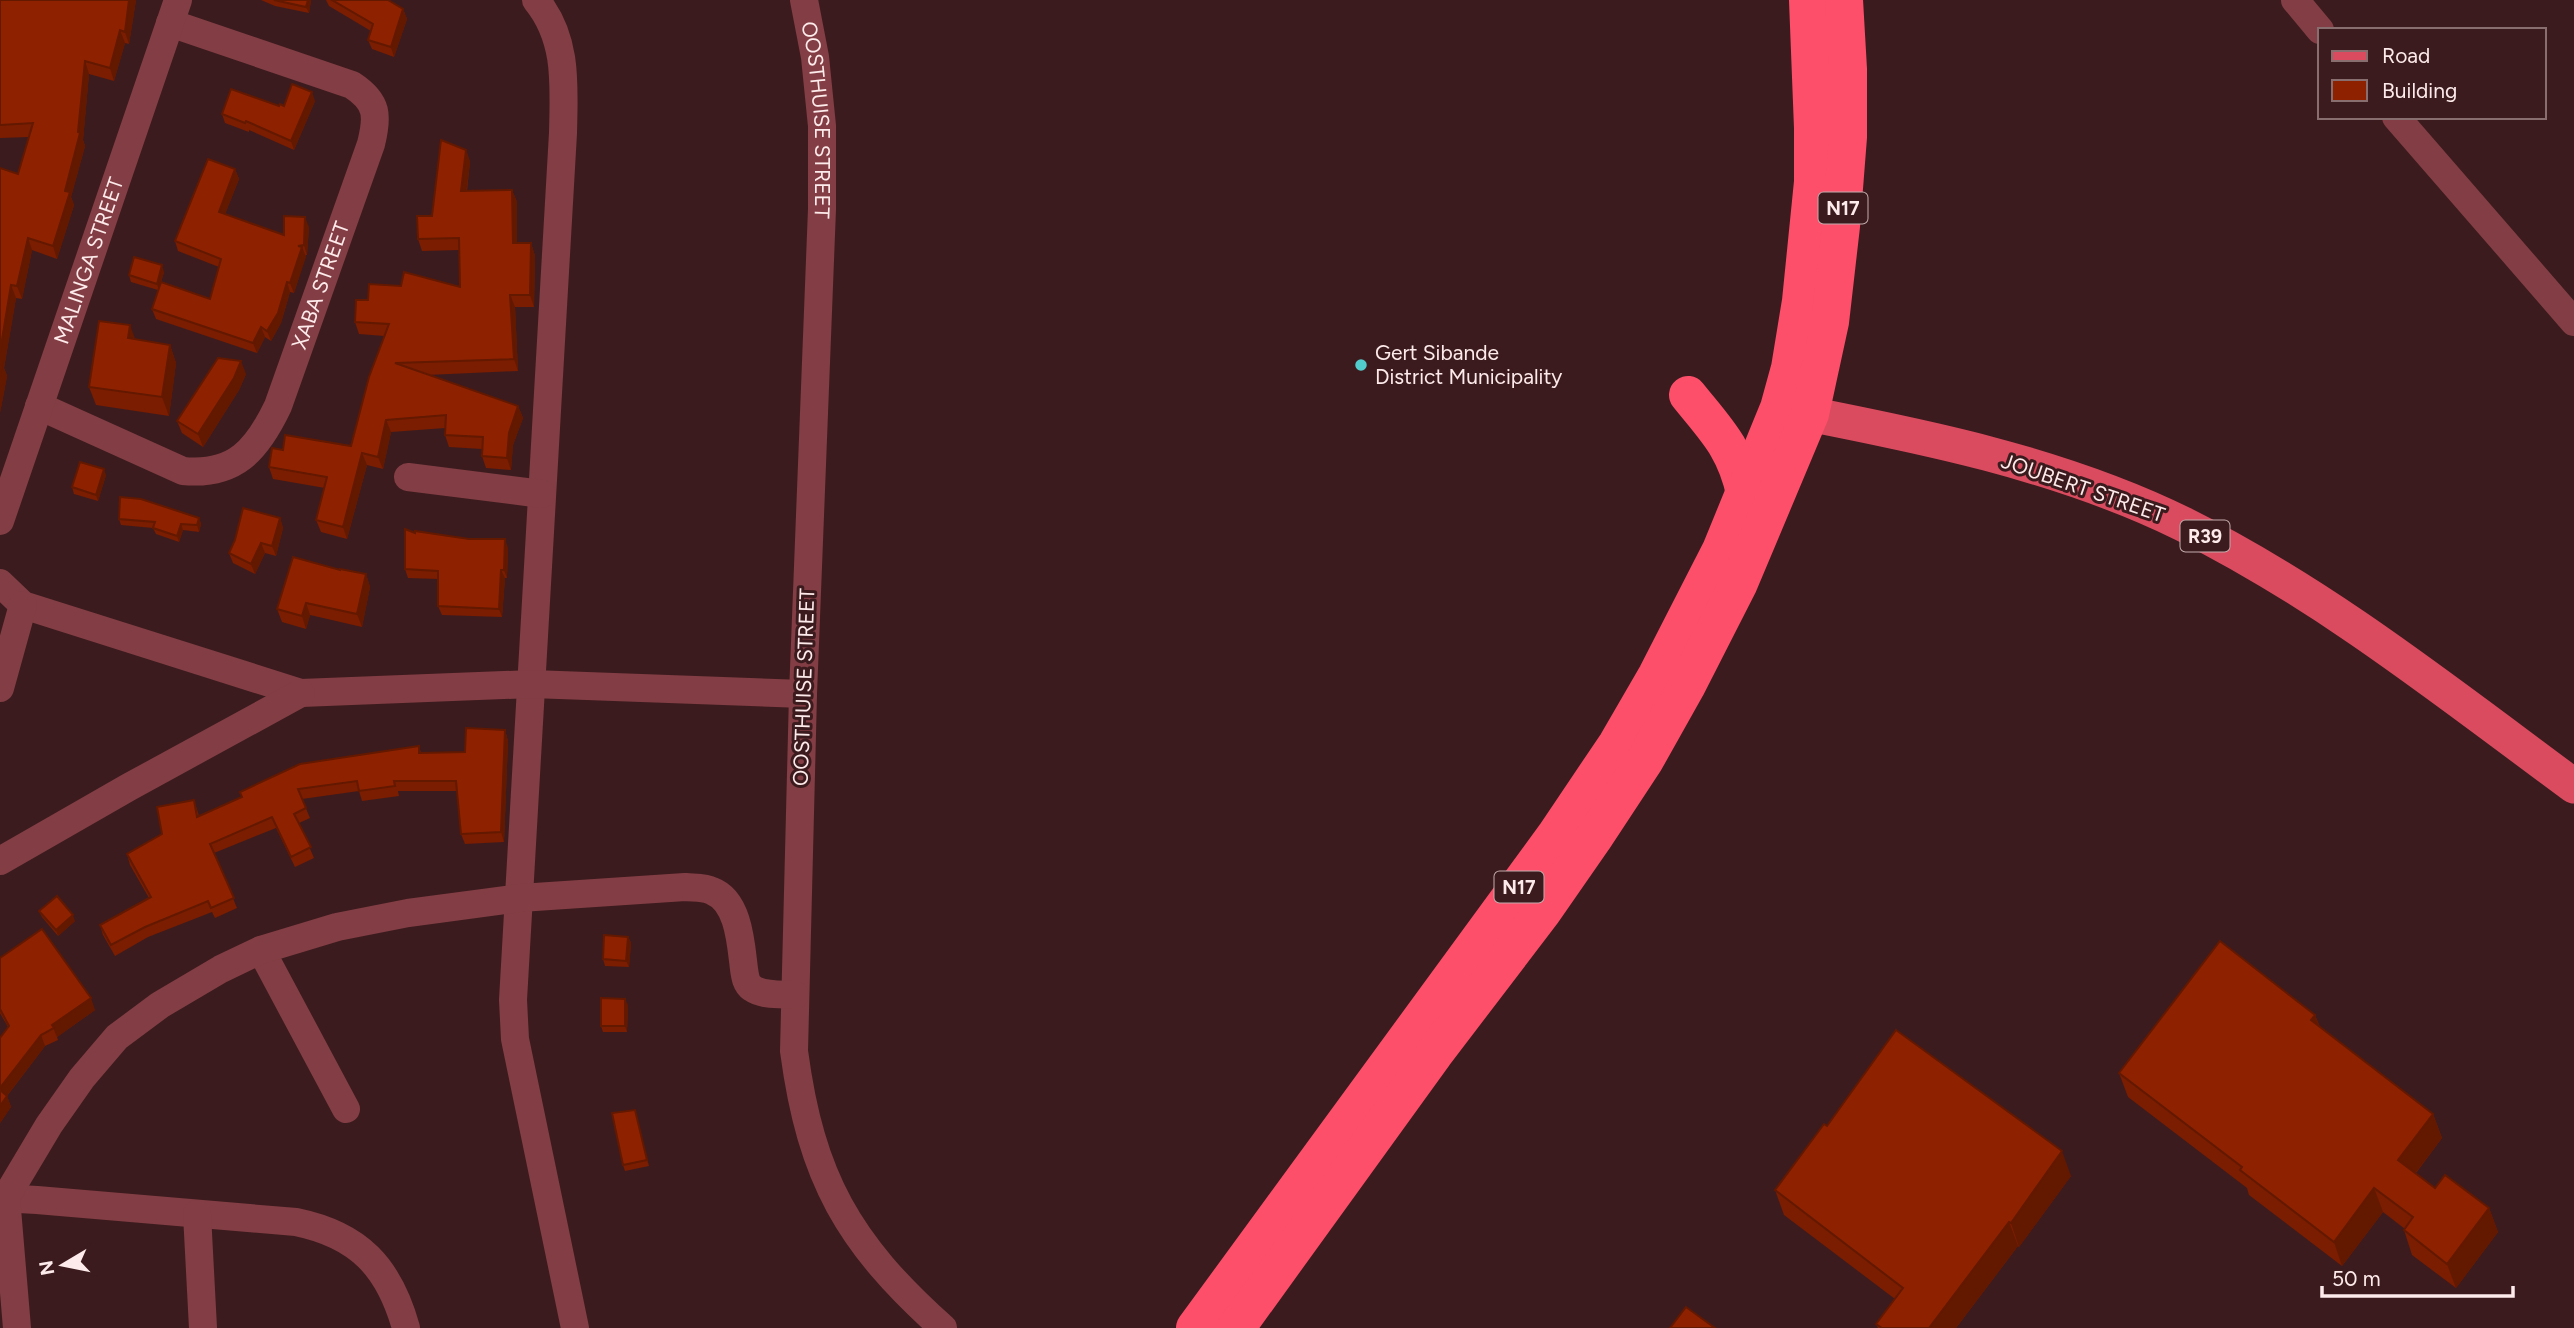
<svg xmlns="http://www.w3.org/2000/svg" width="2574" height="1328" viewBox="0 0 2574 1328" font-family="Figtree,sans-serif">
  <style>
    .lines { fill: none; stroke-linecap: round; stroke-linejoin: round }
    .minor { stroke: #823e44; stroke-width: 28 }
    .major { stroke: #da4b5f; stroke-width: 35 }
    .highway { stroke: #fd4f6a; stroke-width: 38 }
    .wall { fill: #7a1d00 }
    .shaded-wall { fill: #631800 }
    .building { fill: #8e2200; stroke: #631800; stroke-width: 2 }
    .poi-dot { fill: #52cdce; stroke: #3c1b1e; stroke-width: 2.5 }
    .labels { text-anchor: middle; stroke-width: 6; stroke-linejoin: round; paint-order: stroke }
    .shield { fill: #3c1b1e; stroke: #c3acad; stroke-width: 2 }
    .shield-label { font-size: 19px; font-weight: bold; fill: #fdeaea }
    .street-label { font-size: 21px; fill: #fdeaea; stroke: #3c1b1e }
    .poi-label { font-size: 21px; fill: #fdeaea; stroke: #3c1b1e; text-anchor: start }
  </style>
  <rect width="100%" height="100%" fill="#3c1b1e"/>
  <g class="lines">
    <g class="minor">
      <path d="M 536,0 C 568,39 564,85 563,133 L 513,1000 L 515,1039 L 575,1328"/>
      <path id="s1" d="M 804,0 L 815,57 L 822,126 L 822,209 L 803,694 L 794,1051 C 811,1178 848,1243 943,1328"/>
      <path d="M 2295,0 L 2320,30"/>
      <path d="M 2396,117 L 2574,322"/>
      <path id="s2" d="M 39,406 L 183,471 C 235,476 257,450 278,406 L 371,144 C 378,116 378,102 352,85 L 170,23"/>
      <path d="M 408,477 L 542,494"/>
      <path id="s3" d="M 0,521 L 178,0"/>
      <path d="M 0,583 L 23,605 L 301,693 L 532,684 L 803,694"/>
      <path d="M 0,688 L 23,605"/>
      <path d="M 0,861 L 129,787 L 301,693"/>
      <path d="M 261,950 L 346,1109"/>
      <path d="M 0,1198 L 37,1200 L 296,1222 C 359,1235 389,1267 406,1328"/>
      <path d="M 197,1214 L 203,1328"/>
      <path d="M 17,1328 L 6,1197 L 49,1125 L 82,1078 L 117,1037 L 160,1005 L 221,969 L 261,950 L 337,927 L 408,913 L 520,898 L 685,887 C 694,888 704,887 712,891 C 739,901 741,945 744,969 C 745,976 746,984 752,988 C 763,996 782,994 795,995"/>
    </g>
    <path class="major" d="M 1783,409 C 1918,435 2059,463 2183,524 C 2324,594 2448,693 2574,786"/>
    <g class="highway">
      <path d="M 1688,395 C 1716,430 1735,447 1745,493"/>
      <path d="M 1195,1328 L 1555,836 L 1617,744 L 1657,675 L 1721,550 L 1779,408 L 1790,368 L 1801,301 L 1813,182 L 1813,128 L 1808,0"/>
      <path d="M 1236,1328 L 1434,1054 L 1543,911 L 1593,839 L 1645,760 L 1686,687 L 1739,583 L 1810,414 L 1830,322 L 1841,226 L 1848,137 L 1848,69 L 1844,0"/>
    </g>
  </g>
  <g class="wall">
    <path d="M 0,0 L 136,0 L 129,44 L 125,43 L 114,81 L 89,74 L 83,140 L 85,146 L 71,197 L 74,205 L 57,259 L 32,250 L 22,299 L 16,298 L 4,368 L 7,376 L 0,413 L 18,174 L 29,137 L 0,138 Z"/>
    <path d="M 261,0 L 311,0 L 309,13 L 275,6 Z"/>
    <path d="M 326,0 L 388,0 L 403,9 L 407,19 L 394,57 L 372,49 L 368,40 L 371,31 L 329,6 Z"/>
    <path d="M 315,101 L 294,150 L 249,130 L 249,132 L 225,123 L 222,114 Z"/>
    <path d="M 466,150 L 470,162 L 467,191 L 512,190 L 517,202 L 517,243 L 531,243 L 535,256 L 534,307 L 515,307 L 518,371 L 427,375 L 518,406 L 523,418 L 513,445 L 511,470 L 486,468 L 482,456 L 482,449 L 449,447 L 445,435 L 445,428 L 391,432 L 383,469 L 367,465 L 347,539 L 321,532 L 316,520 L 325,488 L 273,479 L 269,467 L 283,450 L 351,446 L 384,336 L 359,334 L 355,322 L 368,300 L 460,287 L 459,250 L 422,251 L 418,239 L 432,216 Z"/>
    <path d="M 235,169 L 239,179 L 225,214 L 284,235 L 309,227 L 307,255 L 306,255 L 294,293 L 290,292 L 281,323 L 271,341 L 265,337 L 257,353 L 156,319 L 152,309 L 158,290 L 131,282 L 129,275 L 164,272 L 161,282 L 210,299 L 219,267 L 178,251 L 175,241 Z"/>
    <path d="M 135,339 L 170,345 L 176,363 L 169,416 L 96,405 L 89,387 Z"/>
    <path d="M 246,374 L 239,390 L 203,447 L 182,433 L 177,421 Z"/>
    <path d="M 106,475 L 98,501 L 74,494 L 72,487 Z"/>
    <path d="M 199,518 L 201,524 L 199,532 L 183,530 L 179,542 L 156,534 L 153,528 L 121,525 L 119,519 Z"/>
    <path d="M 280,518 L 283,528 L 276,556 L 265,553 L 255,574 L 233,563 L 229,553 Z"/>
    <path d="M 415,533 L 508,548 L 507,578 L 505,578 L 502,617 L 442,615 L 438,606 L 438,579 L 408,578 L 405,569 Z"/>
    <path d="M 340,570 L 366,574 L 370,587 L 362,627 L 310,615 L 306,629 L 282,622 L 277,609 Z"/>
    <path d="M 505,730 L 508,741 L 504,842 L 465,844 L 461,834 L 457,791 L 398,791 L 399,796 L 362,801 L 359,791 L 302,799 L 310,818 L 299,823 L 314,858 L 295,867 L 276,828 L 214,853 L 237,908 L 215,918 L 212,912 L 148,937 L 115,956 L 103,935 L 100,925 L 149,898 L 130,865 L 127,854 L 162,834 L 194,800 L 199,816 L 419,746 L 421,753 L 465,752 Z"/>
    <path d="M 39,911 L 75,921 L 58,936 L 42,917 Z"/>
    <path d="M 628,937 L 631,943 L 629,967 L 605,966 L 603,959 Z"/>
    <path d="M 0,958 L 95,1010 L 57,1037 L 58,1040 L 45,1046 L 7,1096 L 11,1107 L 0,1123 L 0,1038 L 8,1027 L 0,1013 Z"/>
    <path d="M 628,1005 L 627,1032 L 603,1032 L 601,1026 Z"/>
    <path d="M 2315,1015 L 2320,1027 L 2433,1114 L 2442,1138 L 2416,1173 L 2435,1188 L 2489,1208 L 2498,1232 L 2456,1288 L 2412,1255 L 2404,1230 L 2405,1229 L 2383,1212 L 2342,1266 L 2249,1195 L 2247,1188 L 2128,1097 L 2119,1073 Z"/>
    <path d="M 635,1110 L 649,1166 L 625,1171 L 623,1165 Z"/>
    <path d="M 1827,1126 L 2071,1176 L 2019,1247 L 2018,1246 L 1956,1328 L 1878,1328 L 1876,1324 L 1895,1299 L 1784,1215 L 1775,1190 Z"/>
  </g>
  <g class="shaded-wall">
    <path d="M 129,0 L 136,0 L 129,44 L 125,32 Z"/>
    <path d="M 308,0 L 311,0 L 309,13 L 306,7 Z"/>
    <path d="M 403,9 L 407,19 L 394,57 L 391,47 Z"/>
    <path d="M 120,30 L 125,43 L 114,81 L 110,68 Z"/>
    <path d="M 85,61 L 89,74 L 83,140 L 85,146 L 71,197 L 74,205 L 57,259 L 53,246 L 78,132 Z"/>
    <path d="M 312,92 L 315,101 L 294,150 L 291,141 Z"/>
    <path d="M 466,150 L 470,162 L 465,203 L 461,191 Z"/>
    <path d="M 235,169 L 239,179 L 222,222 L 219,212 Z"/>
    <path d="M 512,190 L 517,202 L 517,256 L 513,243 Z"/>
    <path d="M 305,217 L 309,227 L 307,255 L 304,245 Z"/>
    <path d="M 28,238 L 32,250 L 22,299 L 17,286 Z"/>
    <path d="M 531,243 L 535,256 L 534,307 L 530,295 Z"/>
    <path d="M 302,247 L 306,257 L 294,293 L 290,283 Z"/>
    <path d="M 162,265 L 164,272 L 159,290 L 157,284 Z"/>
    <path d="M 287,282 L 290,292 L 281,323 L 271,341 L 267,331 Z"/>
    <path d="M 11,285 L 16,298 L 4,368 L 7,376 L 0,413 L 0,352 Z"/>
    <path d="M 510,295 L 515,307 L 518,371 L 514,359 Z"/>
    <path d="M 130,325 L 137,344 L 128,338 Z"/>
    <path d="M 261,327 L 265,337 L 257,353 L 253,343 Z"/>
    <path d="M 170,345 L 176,363 L 169,416 L 162,397 Z"/>
    <path d="M 241,361 L 246,374 L 239,390 L 203,447 L 198,434 Z"/>
    <path d="M 518,406 L 523,418 L 513,445 L 511,470 L 507,458 L 509,433 Z"/>
    <path d="M 386,420 L 391,432 L 383,469 L 378,457 Z"/>
    <path d="M 362,453 L 367,465 L 347,539 L 343,527 Z"/>
    <path d="M 104,469 L 106,475 L 98,501 L 96,495 Z"/>
    <path d="M 199,518 L 201,524 L 199,532 L 197,525 Z"/>
    <path d="M 280,518 L 283,528 L 276,556 L 272,546 Z"/>
    <path d="M 181,524 L 183,530 L 179,542 L 177,536 Z"/>
    <path d="M 505,539 L 508,548 L 507,578 L 504,570 Z"/>
    <path d="M 261,543 L 265,553 L 255,574 L 251,564 Z"/>
    <path d="M 501,570 L 505,578 L 502,617 L 499,609 Z"/>
    <path d="M 366,574 L 370,587 L 362,627 L 357,614 Z"/>
    <path d="M 306,603 L 310,615 L 306,629 L 302,616 Z"/>
    <path d="M 505,730 L 508,741 L 504,842 L 501,832 Z"/>
    <path d="M 73,915 L 75,921 L 58,936 L 56,930 Z"/>
    <path d="M 628,937 L 631,943 L 629,967 L 626,961 Z"/>
    <path d="M 91,998 L 95,1010 L 57,1037 L 52,1025 Z"/>
    <path d="M 625,999 L 628,1005 L 627,1032 L 625,1026 Z"/>
    <path d="M 2315,1015 L 2324,1039 L 2311,1020 Z"/>
    <path d="M 41,1035 L 45,1046 L 3,1101 L 0,1093 L 0,1088 Z"/>
    <path d="M 7,1096 L 11,1107 L 0,1123 L 0,1106 Z"/>
    <path d="M 635,1110 L 637,1116 L 649,1166 L 647,1160 Z"/>
    <path d="M 2433,1114 L 2442,1138 L 2407,1184 L 2398,1160 Z"/>
    <path d="M 2062,1151 L 2071,1176 L 2019,1247 L 2011,1223 Z"/>
    <path d="M 2374,1188 L 2383,1212 L 2342,1266 L 2334,1242 Z"/>
    <path d="M 2489,1208 L 2498,1232 L 2456,1288 L 2447,1264 Z"/>
    <path d="M 2009,1222 L 2018,1246 L 1956,1328 L 1929,1328 Z"/>
  </g>
  <g class="building">
    <path d="M 0,0 L 129,0 L 125,32 L 120,30 L 110,68 L 85,61 L 78,132 L 80,133 L 65,191 L 70,192 L 53,246 L 28,238 L 17,286 L 11,285 L 0,352 L 0,168 L 18,174 L 33,123 L 0,125 Z"/>
    <path d="M 274,0 L 308,0 L 306,7 Z"/>
    <path d="M 332,0 L 388,0 L 403,9 L 391,47 L 368,40 L 373,24 Z"/>
    <path d="M 292,84 L 312,92 L 291,141 L 246,121 L 245,123 L 222,114 L 231,89 L 279,106 L 280,104 L 284,106 Z"/>
    <path d="M 441,140 L 466,150 L 461,191 L 512,190 L 513,243 L 531,243 L 530,295 L 510,295 L 514,359 L 395,363 L 518,406 L 509,433 L 507,458 L 482,456 L 483,437 L 445,435 L 446,415 L 386,420 L 378,457 L 362,453 L 343,527 L 316,520 L 327,477 L 269,467 L 272,448 L 283,450 L 285,435 L 351,446 L 369,377 L 389,324 L 355,322 L 356,300 L 368,300 L 369,284 L 401,286 L 404,272 L 460,287 L 459,238 L 418,239 L 417,216 L 432,216 Z"/>
    <path d="M 208,159 L 235,169 L 219,212 L 284,235 L 284,216 L 305,217 L 304,245 L 298,246 L 302,247 L 290,283 L 287,282 L 278,313 L 267,331 L 261,327 L 253,343 L 152,309 L 161,282 L 210,299 L 221,259 L 175,241 Z"/>
    <path d="M 134,257 L 162,265 L 157,284 L 129,275 Z"/>
    <path d="M 99,321 L 130,325 L 128,338 L 170,345 L 162,397 L 89,387 Z"/>
    <path d="M 218,358 L 241,361 L 234,378 L 198,434 L 177,421 Z"/>
    <path d="M 0,363 L 2,363 L 0,377 Z"/>
    <path d="M 80,462 L 104,469 L 96,495 L 72,487 Z"/>
    <path d="M 120,497 L 141,499 L 199,518 L 197,525 L 181,524 L 177,536 L 153,528 L 155,522 L 119,519 Z"/>
    <path d="M 243,508 L 280,518 L 272,546 L 261,543 L 251,564 L 229,553 L 235,540 Z"/>
    <path d="M 405,529 L 415,533 L 415,531 L 469,539 L 505,539 L 504,570 L 501,570 L 499,609 L 438,606 L 438,571 L 405,569 Z"/>
    <path d="M 293,557 L 340,570 L 340,569 L 366,574 L 357,614 L 306,603 L 302,616 L 277,609 Z"/>
    <path d="M 466,728 L 505,730 L 501,832 L 461,834 L 456,781 L 394,781 L 395,786 L 359,791 L 357,781 L 298,789 L 306,808 L 294,814 L 311,847 L 291,857 L 272,817 L 210,844 L 234,898 L 211,908 L 208,901 L 145,927 L 111,945 L 100,925 L 151,897 L 127,854 L 162,834 L 157,807 L 194,800 L 197,817 L 242,797 L 240,792 L 300,764 L 419,746 L 419,753 L 465,752 Z"/>
    <path d="M 57,896 L 73,915 L 56,930 L 39,911 Z"/>
    <path d="M 42,929 L 91,998 L 52,1025 L 54,1028 L 41,1035 L 0,1088 L 0,1038 L 9,1026 L 0,1009 L 0,958 Z"/>
    <path d="M 604,935 L 628,937 L 626,961 L 603,959 Z"/>
    <path d="M 2220,941 L 2315,1015 L 2311,1020 L 2433,1114 L 2398,1160 L 2435,1188 L 2445,1175 L 2489,1208 L 2447,1264 L 2404,1230 L 2413,1217 L 2374,1188 L 2334,1242 L 2240,1170 L 2242,1167 L 2119,1073 Z"/>
    <path d="M 601,998 L 625,999 L 625,1026 L 601,1026 Z"/>
    <path d="M 1896,1030 L 2062,1151 L 2011,1223 L 2009,1222 L 1929,1328 L 1882,1328 L 1876,1324 L 1903,1288 L 1775,1190 L 1824,1124 L 1827,1126 Z"/>
    <path d="M 0,1090 L 7,1096 L 0,1106 Z"/>
    <path d="M 635,1110 L 647,1160 L 623,1165 L 612,1113 Z"/>
    <path d="M 1686,1307 L 1715,1328 L 1670,1328 Z"/>
  </g>
  <circle class="poi-dot" cx="1361" cy="365" r="7"/>
  <g class="labels">
    <g class="shield">
      <rect x="1818.5" y="192.5" width="49" height="31" rx="5"/>
      <rect x="2180.5" y="520.5" width="49" height="31" rx="5"/>
      <rect x="1494.5" y="871.5" width="49" height="31" rx="5"/>
    </g>
    <g class="shield-label">
      <text x="1843" y="215">N17</text>
      <text x="2205" y="543">R39</text>
      <text x="1519" y="894">N17</text>
    </g>
    <g class="street-label">
      <text dy="7" stroke="none"><textPath href="#s1" startOffset="121">OOSTHUISE STREET</textPath></text>
      <text dy="7" stroke="none"><textPath href="#s3" startOffset="275">MALINGA STREET</textPath></text>
      <text dy="7" stroke="none"><textPath href="#s2" startOffset="411">XABA STREET</textPath></text>
      <text transform="translate(2083 488) rotate(19)" y="7">JOUBERT STREET</text>
      <text transform="translate(804 687) rotate(-88)" y="7">OOSTHUISE STREET</text>
    </g>
    <g class="poi-label">
      <text x="1375" y="360">Gert Sibande<tspan x="1375" dy="24">District Municipality</tspan></text>
    </g>
  </g>
  <rect x="2318" y="28" width="228" height="91" fill="#3c1b1e" stroke="#896e70" stroke-width="2"/>
  <rect x="2332" y="51" width="35" height="10" fill="#da4b5f" stroke="#896e70" stroke-width="2"/>
  <text x="2382" y="63" font-size="21" fill="#fdeaea">Road</text>
  <rect x="2332" y="80" width="35" height="21" fill="#8e2200" stroke="#896e70" stroke-width="2"/>
  <text x="2382" y="98" font-size="21" fill="#fdeaea">Building</text>
  <g transform="translate(63 1265) rotate(260)" stroke="#3c1b1e" stroke-width="5" paint-order="stroke">
  <path d="M0-5L12 26L0 18L-12 26Z" fill="#fdeaea"/>
  <text y="-10" font-size="19" font-weight="bold" text-anchor="middle" fill="#fdeaea">N</text>
  </g>
  <path d="M2322 1286v10h191v-10" fill="none" stroke="#fdeaea" stroke-width="3.5"/>
  <text x="2332" y="1286" font-size="21" fill="#fdeaea" stroke="#3c1b1e" stroke-width="5" paint-order="stroke">50 m</text>
</svg>
